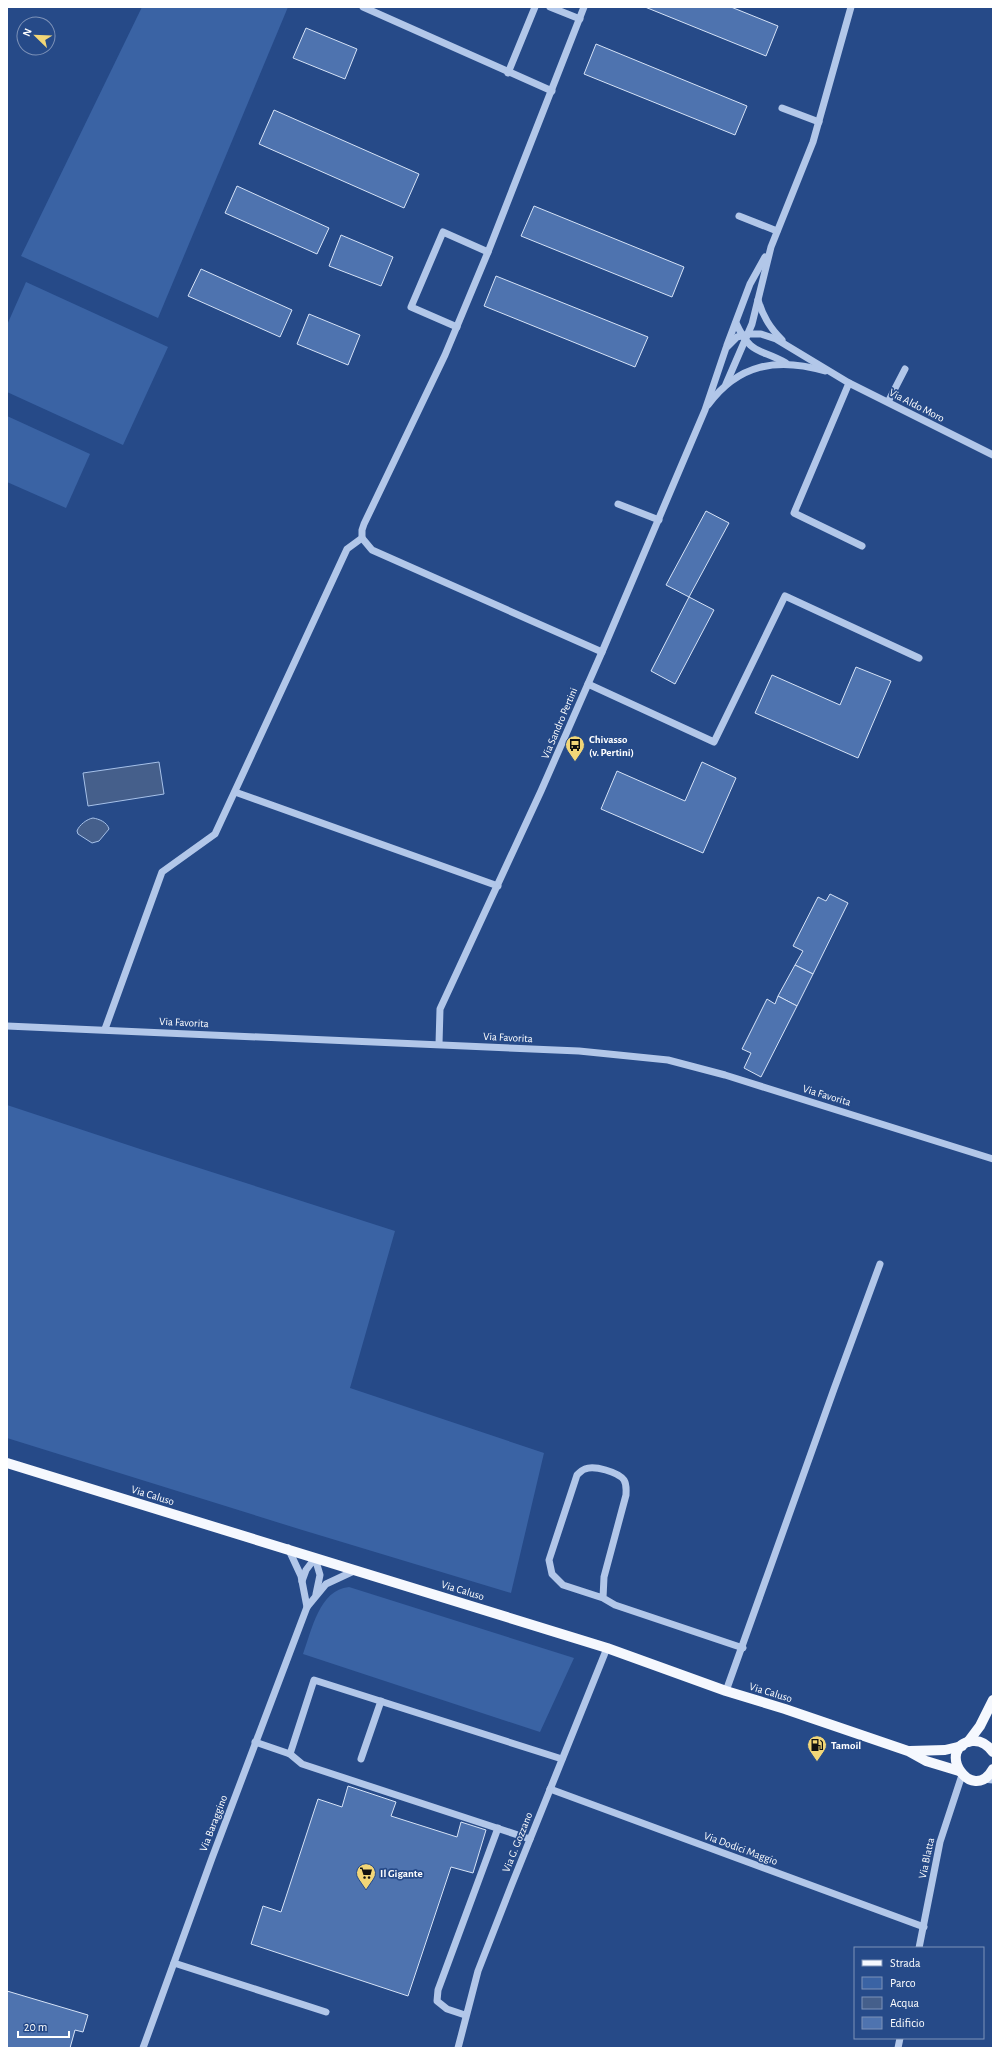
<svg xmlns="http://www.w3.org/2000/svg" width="1000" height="2055" viewBox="0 0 1000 2055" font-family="'Alegreya Sans',sans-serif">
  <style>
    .green { fill: #3a63a4 }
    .water { fill: #455f8b; stroke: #a6c1e9 }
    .building { fill: #4e73af; stroke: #d6e3f7 }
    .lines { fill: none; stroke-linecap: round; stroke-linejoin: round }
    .minor { stroke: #b2c7e9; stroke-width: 7 }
    .major { stroke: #f5f8fe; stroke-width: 10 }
    .labels { text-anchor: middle; stroke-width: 3.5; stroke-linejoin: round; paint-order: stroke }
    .street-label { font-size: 11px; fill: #fff; stroke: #264a88 }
    .poi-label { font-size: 11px; font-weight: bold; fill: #fff; stroke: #264a88; text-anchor: start }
  </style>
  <rect width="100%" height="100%" fill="#264a88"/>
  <g class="green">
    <path d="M 142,7 L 288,7 L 158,318 L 21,256 Z"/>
    <path d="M 26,282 L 168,347 L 123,445 L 7,392 L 7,325 Z"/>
    <path d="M 7,416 L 90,454 L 66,508 L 7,482 Z"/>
    <path d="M 7,1105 L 140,1149 L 395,1231 L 350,1388 L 544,1453 L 511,1593 L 299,1529 L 7,1438 Z"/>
    <path d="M 349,1587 L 574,1658 L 540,1732 L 303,1654 C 312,1630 319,1590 349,1587 Z"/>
  </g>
  <g class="water">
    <path d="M 159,762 L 164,794 L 88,806 L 83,773 Z"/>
    <path d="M 93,818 C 99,819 107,822 109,829 L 99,841 L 92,843 L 78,834 L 77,831 C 79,825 87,819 93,818 Z"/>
  </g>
  <g class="building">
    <path d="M 645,7 L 731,7 L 778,26 L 766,56 Z"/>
    <path d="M 306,28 L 357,49 L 345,79 L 293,58 Z"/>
    <path d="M 596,44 L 747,106 L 735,135 L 584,74 Z"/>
    <path d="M 274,110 L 419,174 L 404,208 L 259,144 Z"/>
    <path d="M 237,186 L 329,228 L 317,254 L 225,213 Z"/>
    <path d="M 534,206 L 684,267 L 672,297 L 521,236 Z"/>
    <path d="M 341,235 L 393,257 L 381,286 L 329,266 Z"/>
    <path d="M 201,269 L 292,310 L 280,337 L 188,296 Z"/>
    <path d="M 496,276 L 648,337 L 635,367 L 484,306 Z"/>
    <path d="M 309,314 L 360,335 L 348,365 L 297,344 Z"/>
    <path d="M 706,511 L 729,523 L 689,597 L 666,585 Z"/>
    <path d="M 689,597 L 714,610 L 675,684 L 651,671 Z"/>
    <path d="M 856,667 L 891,681 L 858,758 L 755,713 L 772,675 L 840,705 Z"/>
    <path d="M 702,762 L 736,778 L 703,853 L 601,809 L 617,771 L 685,801 Z"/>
    <path d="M 830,894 L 848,903 L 813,974 L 795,965 L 803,951 L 793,946 L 818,897 L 826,901 Z"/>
    <path d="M 795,965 L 813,974 L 797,1006 L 778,996 Z"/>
    <path d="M 778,996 L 797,1006 L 761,1077 L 744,1068 L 751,1053 L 742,1049 L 767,999 L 775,1004 Z"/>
    <path d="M 348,1786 L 396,1802 L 391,1816 L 457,1837 L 461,1822 L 486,1830 L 473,1873 L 451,1867 L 408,1996 L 251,1944 L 263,1906 L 281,1912 L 318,1799 L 342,1807 Z"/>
    <path d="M 7,1991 L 88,2015 L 83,2032 L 75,2030 L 70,2048 L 7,2048 Z"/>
  </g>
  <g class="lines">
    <g class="minor">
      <path d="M 363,7 L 552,91"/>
      <path d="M 550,7 L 580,19"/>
      <path d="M 508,73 L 535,7"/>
      <path d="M 782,108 L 819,122"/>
      <path d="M 739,216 L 777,231"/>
      <path d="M 758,300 C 763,317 770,328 782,340"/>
      <path d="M 736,323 C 751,356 760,348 786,363"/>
      <path d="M 457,327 L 411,307 L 443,232 L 488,252"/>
      <path d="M 727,345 L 750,284 L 765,257"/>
      <path d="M 849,383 L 794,513 L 862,546"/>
      <path d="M 726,384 L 752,324 L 771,247 L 813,142 L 851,7"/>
      <path d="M 888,402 L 905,369"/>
      <path d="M 708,405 C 738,364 777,357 825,371"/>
      <path d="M 618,504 L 659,520"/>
      <path d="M 362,538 L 372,550 L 602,652"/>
      <path d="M 588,684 L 714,742 L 785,596 L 919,658"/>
      <path d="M 235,792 L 498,886"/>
      <path d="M 7,1026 L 579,1051 L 668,1060 L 725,1075 L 993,1159"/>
      <path d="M 105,1029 L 162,872 L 215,834 L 347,549 L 362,538 L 362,530 L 364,524 L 445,355 L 488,252 L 584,7"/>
      <path d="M 439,1044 L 440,1009 L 541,791 L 602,652 L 705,410 L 726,348 L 737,337 L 749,334 L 761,334 L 776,339 L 849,383 L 993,455"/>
      <path d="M 288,1548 L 301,1576 L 307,1607"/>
      <path d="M 302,1581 L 306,1570 L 315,1558 L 320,1575 L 316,1594"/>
      <path d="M 603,1598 L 563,1585 L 552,1574 L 549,1560 L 577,1475 C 579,1473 582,1470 585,1469 C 594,1465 618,1472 624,1480 C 627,1485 626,1490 626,1495 L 604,1577 L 603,1598 L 615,1605 L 743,1648"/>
      <path d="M 726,1691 L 834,1389 L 880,1264"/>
      <path d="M 255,1742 L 290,1754 L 302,1764 L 530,1839"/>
      <path d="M 290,1754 L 314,1680 L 562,1759"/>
      <path d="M 361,1759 L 381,1701"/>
      <path d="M 983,1779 L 993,1780"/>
      <path d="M 550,1789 L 924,1927"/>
      <path d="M 919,1948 L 940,1842 L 962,1775"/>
      <path d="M 174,1963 L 326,2012"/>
      <path d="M 465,2015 L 447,2009 L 437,2001 L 438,1990 L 498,1828"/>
      <path d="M 143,2048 L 212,1858 L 307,1607 L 326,1584 L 356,1570"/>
      <path d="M 458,2048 L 478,1971 L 512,1884 L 607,1648"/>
      <path d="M 898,2048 L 900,2038"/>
    </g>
    <g class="major">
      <path d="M 7,1463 L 607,1648 L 726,1691 L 785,1709 L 908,1751 L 926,1761 L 959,1771"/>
      <path d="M 968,1742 L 980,1726 L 993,1700"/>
      <path d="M 910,1751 L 945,1750 L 962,1746"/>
      <path d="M 993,1752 C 988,1745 982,1740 972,1741 C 934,1747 972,1806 993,1769"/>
    </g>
  </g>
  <defs>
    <symbol id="bus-pin" viewBox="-11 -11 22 30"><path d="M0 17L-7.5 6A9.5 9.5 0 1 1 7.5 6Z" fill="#f2d677" stroke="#264a88"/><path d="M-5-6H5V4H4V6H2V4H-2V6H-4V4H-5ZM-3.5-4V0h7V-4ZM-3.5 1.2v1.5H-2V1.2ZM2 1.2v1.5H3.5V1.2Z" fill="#111"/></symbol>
    <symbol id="fuel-pin" viewBox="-11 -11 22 30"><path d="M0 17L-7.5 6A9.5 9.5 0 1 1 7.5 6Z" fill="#f2d677" stroke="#264a88"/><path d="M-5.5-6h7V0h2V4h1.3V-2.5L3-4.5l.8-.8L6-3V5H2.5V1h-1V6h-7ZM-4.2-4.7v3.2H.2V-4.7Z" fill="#111"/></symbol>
    <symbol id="supermarket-pin" viewBox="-11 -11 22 30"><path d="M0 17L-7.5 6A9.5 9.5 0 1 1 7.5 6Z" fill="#f2d677" stroke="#264a88"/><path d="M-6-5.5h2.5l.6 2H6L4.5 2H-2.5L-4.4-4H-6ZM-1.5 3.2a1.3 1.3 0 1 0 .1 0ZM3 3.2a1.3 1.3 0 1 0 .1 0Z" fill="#111"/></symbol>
  </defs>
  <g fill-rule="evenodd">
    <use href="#bus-pin" x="564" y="734" width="22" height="30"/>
    <use href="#fuel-pin" x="806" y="1734" width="22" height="30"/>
    <use href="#supermarket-pin" x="355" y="1862" width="22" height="30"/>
  </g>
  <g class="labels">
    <g class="street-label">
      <text transform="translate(917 405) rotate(27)" y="4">Via Aldo Moro</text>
      <text transform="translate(559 723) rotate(-67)" y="4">Via Sandro Pertini</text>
      <text transform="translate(184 1022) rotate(3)" y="4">Via Favorita</text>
      <text transform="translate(508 1037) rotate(3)" y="4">Via Favorita</text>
      <text transform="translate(827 1095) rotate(17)" y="4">Via Favorita</text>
      <text transform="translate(153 1495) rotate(17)" y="4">Via Caluso</text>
      <text transform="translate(463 1590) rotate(17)" y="4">Via Caluso</text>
      <text transform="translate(771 1692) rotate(17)" y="4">Via Caluso</text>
      <text transform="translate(213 1823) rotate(-69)" y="4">Via Baraggino</text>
      <text transform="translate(517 1842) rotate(-68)" y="4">Via G. Gozzano</text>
      <text transform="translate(741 1848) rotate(20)" y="4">Via Dodici Maggio</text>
      <text transform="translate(926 1858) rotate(-78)" y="4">Via Blatta</text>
    </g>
    <g class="poi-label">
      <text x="589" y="743">Chivasso<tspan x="589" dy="13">(v. Pertini)</tspan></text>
      <text x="831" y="1749">Tamoil</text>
      <text x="380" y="1877">Il Gigante</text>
    </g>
  </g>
  <rect width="1000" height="2055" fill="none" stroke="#ffffff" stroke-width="16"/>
  <rect x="854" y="1947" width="130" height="92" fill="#264a88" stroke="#7d92b8"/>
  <rect x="862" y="1960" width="20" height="6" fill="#f5f8fe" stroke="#7d92b8"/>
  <text x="890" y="1967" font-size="12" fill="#ffffff">Strada</text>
  <rect x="862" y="1977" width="20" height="12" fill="#3a63a4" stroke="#7d92b8"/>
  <text x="890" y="1987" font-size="12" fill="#ffffff">Parco</text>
  <rect x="862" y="1997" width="20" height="12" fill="#455f8b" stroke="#7d92b8"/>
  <text x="890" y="2007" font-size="12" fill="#ffffff">Acqua</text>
  <rect x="862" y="2017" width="20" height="12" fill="#4e73af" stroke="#7d92b8"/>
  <text x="890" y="2027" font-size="12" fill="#ffffff">Edificio</text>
  <g transform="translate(36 36) rotate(293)"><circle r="19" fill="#264a88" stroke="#7d92b8"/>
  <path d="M0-3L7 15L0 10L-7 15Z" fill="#f2d677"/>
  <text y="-6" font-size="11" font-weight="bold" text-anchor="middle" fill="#ffffff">N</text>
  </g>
  <path d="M18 2031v6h51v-6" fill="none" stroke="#ffffff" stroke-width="2"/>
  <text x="24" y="2031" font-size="12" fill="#ffffff" stroke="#264a88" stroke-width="3" paint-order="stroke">20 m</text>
</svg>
